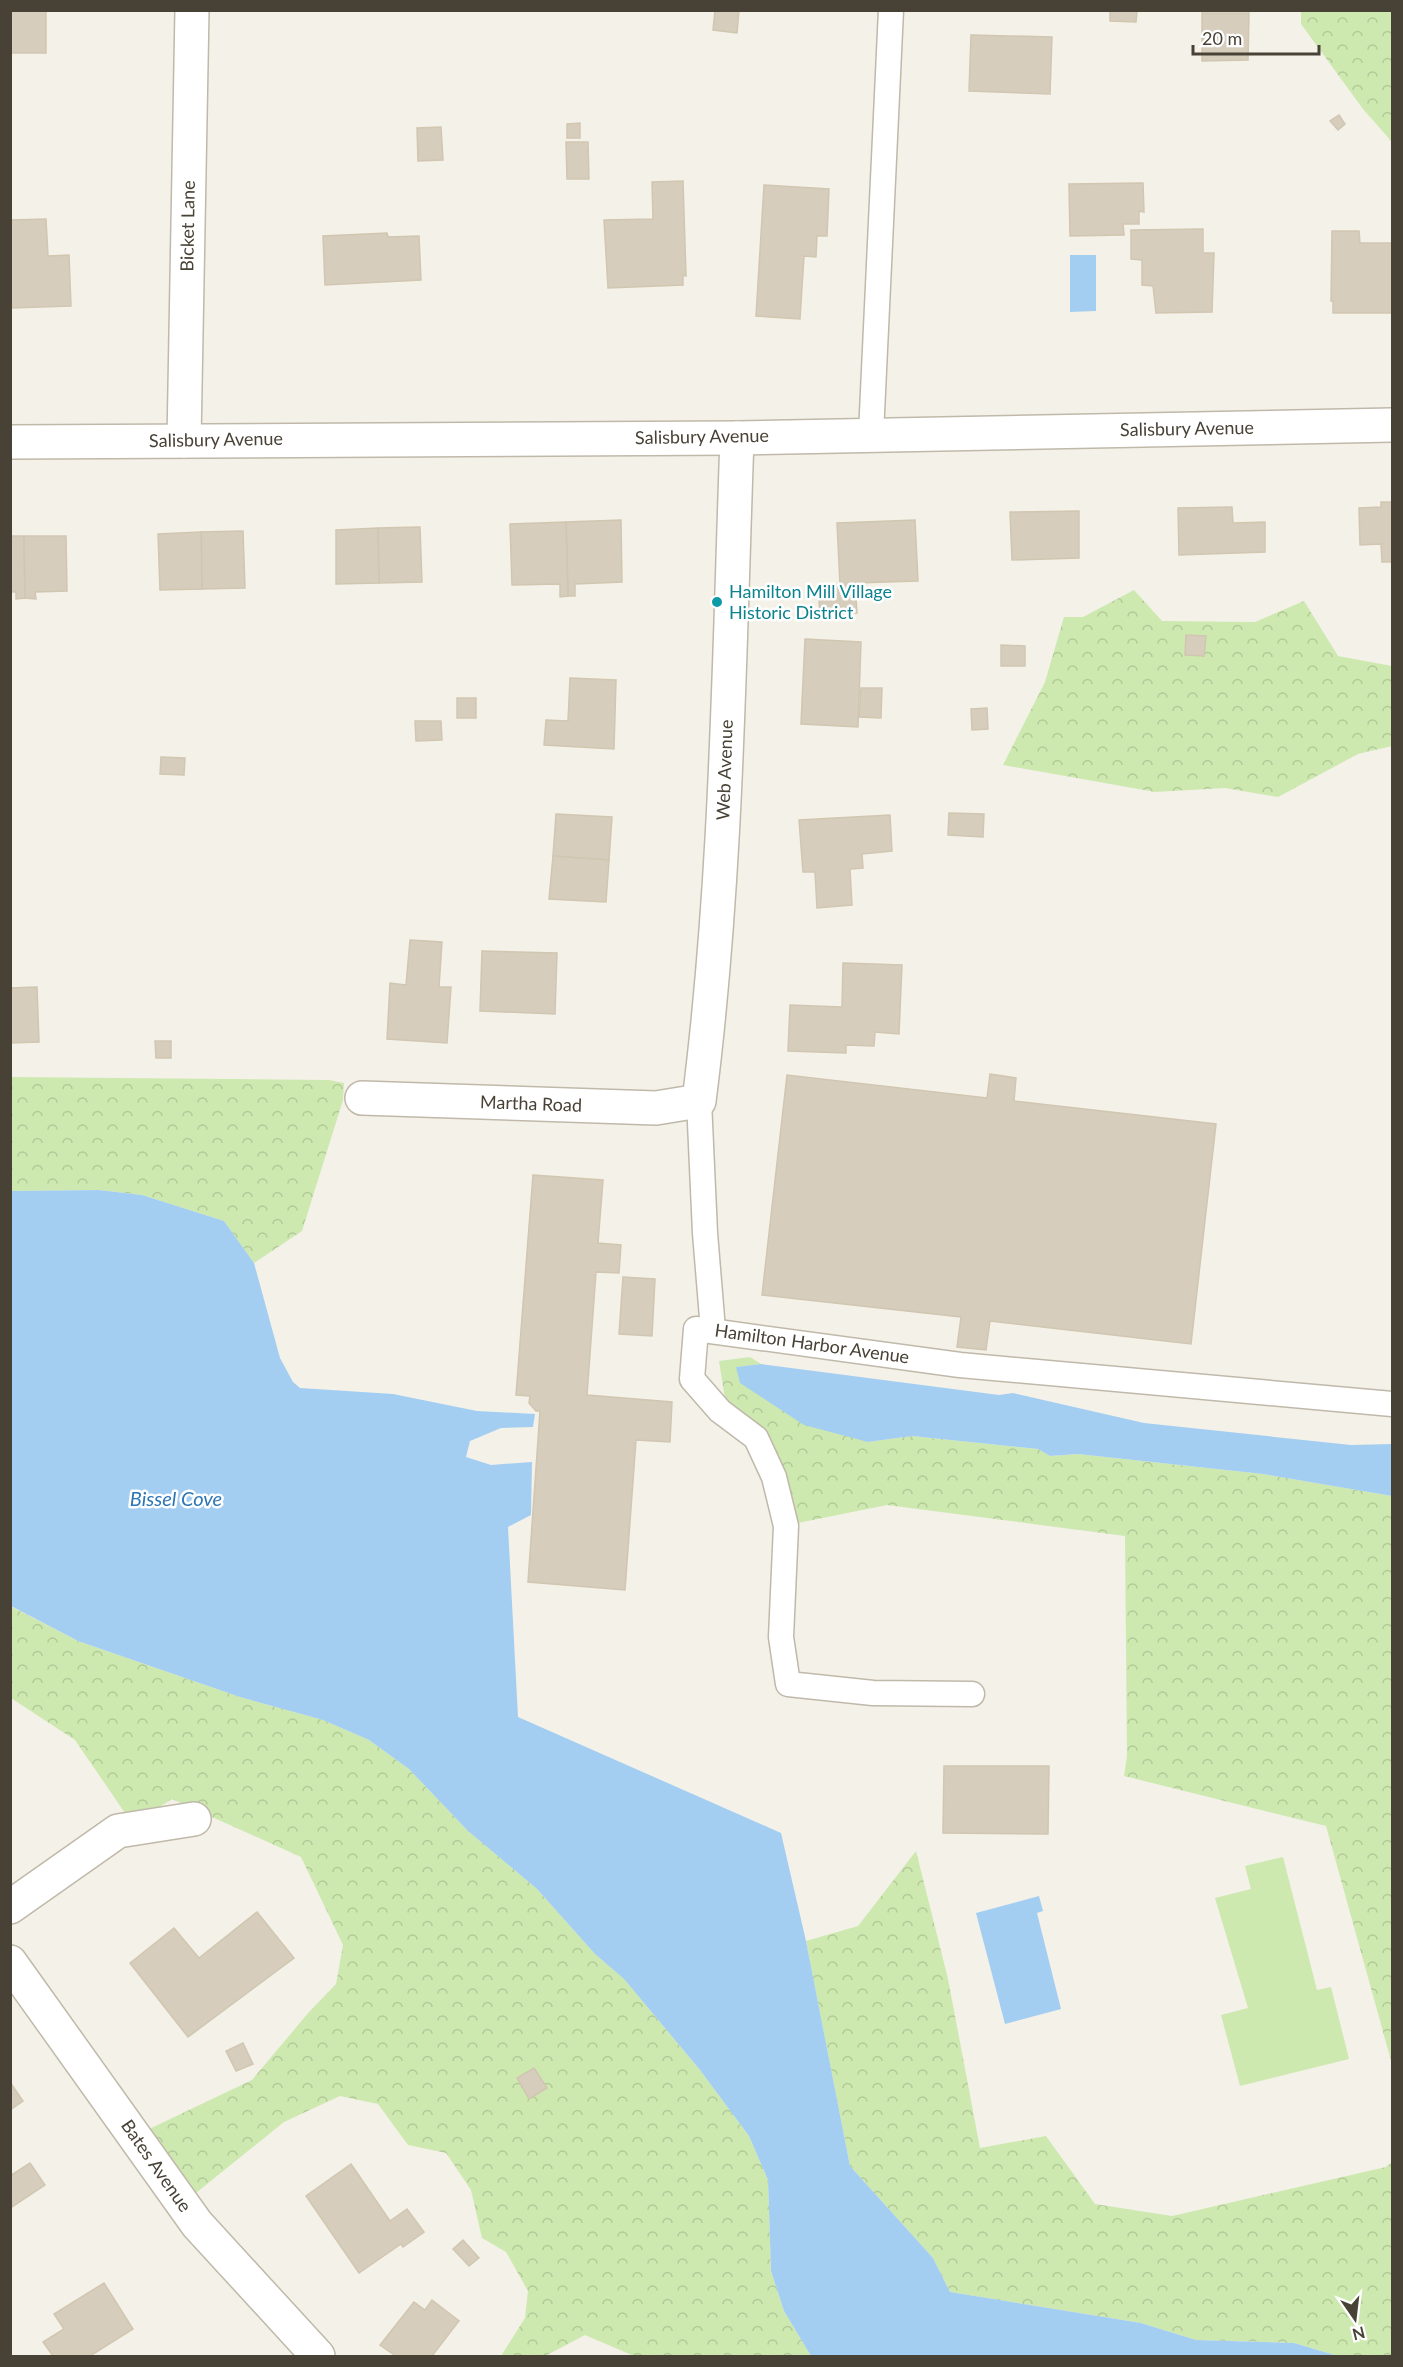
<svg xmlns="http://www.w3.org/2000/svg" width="1403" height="2367" viewBox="0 0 1403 2367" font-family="Lato,sans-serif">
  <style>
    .forest { fill: url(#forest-crowns) }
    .pitch { fill: #cde9b0 }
    .water { fill: #a3cef2 }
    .building { fill: #d6cdbd; stroke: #d1c6b0; stroke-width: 1.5 }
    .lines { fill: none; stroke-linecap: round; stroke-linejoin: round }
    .service-casing { stroke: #c0b9aa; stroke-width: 27 }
    .minor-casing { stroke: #c0b9aa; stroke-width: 36 }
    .service { stroke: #fff; stroke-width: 24 }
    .minor { stroke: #fff; stroke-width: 33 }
    .culture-dot { fill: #0f9aa8; stroke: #fff; stroke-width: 2 }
    .labels { text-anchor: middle; stroke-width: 5; stroke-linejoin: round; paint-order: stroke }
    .street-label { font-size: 18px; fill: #484236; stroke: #fff }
    .culture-label { font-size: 18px; fill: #0d838f; stroke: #fff; text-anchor: start }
    .water-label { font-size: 20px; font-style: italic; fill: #2d76b6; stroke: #fff }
  </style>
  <defs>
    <pattern id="forest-crowns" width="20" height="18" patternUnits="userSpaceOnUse" patternTransform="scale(1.5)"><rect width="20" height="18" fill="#cde9b0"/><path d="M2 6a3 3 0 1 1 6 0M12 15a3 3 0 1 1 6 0" fill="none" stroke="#b2c998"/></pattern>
  </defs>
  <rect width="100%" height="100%" fill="#f4f1e8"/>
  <g class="forest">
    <path d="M 1301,11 L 1392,11 L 1392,142 L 1363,109 L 1301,24 Z"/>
    <path d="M 1134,590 L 1162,621 L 1255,622 L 1304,601 L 1338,656 L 1392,666 L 1392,746 L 1358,754 L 1278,797 L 1225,788 L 1155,792 L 1003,765 L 1045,682 L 1064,617 L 1083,617 Z"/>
    <path d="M 10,1077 L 329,1080 L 344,1083 L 343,1100 L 302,1231 L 254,1263 L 224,1221 L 142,1195 L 99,1190 L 11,1191 Z"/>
    <path d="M 750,1357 L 761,1364 L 737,1367 L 868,1442 L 912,1436 L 1038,1449 L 1050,1456 L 1078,1454 L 1263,1474 L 1392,1496 L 1392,2064 L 1326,1826 L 1124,1776 L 1127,1756 L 1125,1536 L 887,1505 L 788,1525 L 764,1446 L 727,1412 L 719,1361 Z"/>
    <path d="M 10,1606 L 78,1641 L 240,1697 L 323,1720 L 369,1740 L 409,1769 L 468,1831 L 537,1889 L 595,1954 L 624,1979 L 700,2070 L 749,2136 L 768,2180 L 771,2271 L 784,2311 L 811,2356 L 634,2356 L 585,2335 L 545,2356 L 501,2356 L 525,2318 L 528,2291 L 506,2252 L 482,2238 L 471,2190 L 446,2153 L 408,2145 L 378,2104 L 340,2096 L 284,2122 L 186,2201 L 145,2131 L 252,2080 L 309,2012 L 336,1984 L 343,1945 L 301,1857 L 172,1799 L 137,1821 L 127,1816 L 75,1740 L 11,1698 Z"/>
    <path d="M 916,1851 L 948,1979 L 980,2148 L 1046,2136 L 1095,2204 L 1172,2216 L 1386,2167 L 1392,2162 L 1392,2356 L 1338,2356 L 1294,2343 L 1196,2340 L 1141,2323 L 950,2292 L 933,2258 L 850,2166 L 806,1941 L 858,1926 Z"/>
  </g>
  <path class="pitch" d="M 1283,1857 L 1317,1990 L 1331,1987 L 1349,2059 L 1240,2086 L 1221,2015 L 1248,2008 L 1215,1898 L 1251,1889 L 1245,1866 Z"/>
  <g class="water">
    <path d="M 1070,255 L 1096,255 L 1096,311 L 1070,312 Z"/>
    <path d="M 99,1190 L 142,1195 L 224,1221 L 254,1263 L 280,1358 L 293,1382 L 300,1388 L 393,1394 L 477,1411 L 535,1414 L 533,1427 L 501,1428 L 470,1441 L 466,1457 L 491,1465 L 532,1462 L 531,1515 L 508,1527 L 518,1717 L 781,1833 L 806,1941 L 850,2166 L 933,2258 L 950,2292 L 1141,2323 L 1196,2340 L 1294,2343 L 1338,2356 L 811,2356 L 784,2311 L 771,2271 L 768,2180 L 749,2136 L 700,2070 L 624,1979 L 595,1954 L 537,1889 L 468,1831 L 409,1769 L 369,1740 L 323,1720 L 240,1697 L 78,1641 L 11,1606 L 11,1191 Z"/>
    <path d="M 761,1364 L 999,1395 L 1013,1393 L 1144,1423 L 1351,1445 L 1392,1444 L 1392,1496 L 1263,1474 L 1078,1454 L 1050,1456 L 1038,1449 L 912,1436 L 868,1442 L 804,1425 L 740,1383 L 736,1367 Z"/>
    <path d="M 1039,1896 L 1043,1911 L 1037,1913 L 1061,2009 L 1005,2024 L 976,1913 Z"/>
  </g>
  <g class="building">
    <rect x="10" y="10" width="36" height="43"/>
    <path d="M 715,10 L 739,10 L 737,33 L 713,30 Z"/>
    <path d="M 1110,10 L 1137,10 L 1136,22 L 1110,21 Z"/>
    <path d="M 1202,13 L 1249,13 L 1248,60 L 1202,61 Z"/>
    <path d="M 971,35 L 1052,37 L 1050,94 L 969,91 Z"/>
    <path d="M 1339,115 L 1345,124 L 1338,130 L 1330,121 Z"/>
    <path d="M 580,123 L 580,138 L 567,138 L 567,124 Z"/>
    <path d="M 441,127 L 443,160 L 418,161 L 417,128 Z"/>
    <path d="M 566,142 L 588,142 L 589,179 L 567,179 Z"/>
    <path d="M 683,181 L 686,276 L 683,275 L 683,285 L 608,288 L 604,220 L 653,219 L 652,182 Z"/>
    <path d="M 1143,183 L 1144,212 L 1139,211 L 1139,224 L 1123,224 L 1124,235 L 1070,236 L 1069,184 Z"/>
    <path d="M 764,185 L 829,189 L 827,236 L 817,236 L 816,257 L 804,256 L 800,319 L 756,316 Z"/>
    <path d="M 46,219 L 48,256 L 69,255 L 71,306 L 10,308 L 10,220 Z"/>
    <path d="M 1203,229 L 1203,253 L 1214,253 L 1212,312 L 1156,313 L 1153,286 L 1142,285 L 1142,260 L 1131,259 L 1131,230 Z"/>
    <path d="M 1332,231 L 1359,231 L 1360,243 L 1392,243 L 1392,313 L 1333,313 L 1333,301 L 1331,301 Z"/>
    <path d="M 387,233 L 388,237 L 419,236 L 421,280 L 325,285 L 323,236 Z"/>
    <path d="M 1381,502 L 1392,502 L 1392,562 L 1382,562 L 1381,544 L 1360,545 L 1359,508 L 1381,507 Z"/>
    <path d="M 1232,507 L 1233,523 L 1265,522 L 1265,552 L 1179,555 L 1178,508 Z"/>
    <path d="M 1079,511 L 1079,558 L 1012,560 L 1010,512 Z"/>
    <path d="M 621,520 L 622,582 L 575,584 L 575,596 L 568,596 L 566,522 Z"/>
    <path d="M 915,520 L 918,581 L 855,583 L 857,613 L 820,615 L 818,585 L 840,584 L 837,523 Z"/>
    <path d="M 566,522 L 568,596 L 560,597 L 560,584 L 512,585 L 510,524 Z"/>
    <path d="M 420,527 L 422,582 L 379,583 L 378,528 Z"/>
    <path d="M 378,528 L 379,583 L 336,584 L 336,530 Z"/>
    <path d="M 243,531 L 245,588 L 202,589 L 201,532 Z"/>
    <path d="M 201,532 L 202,589 L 160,590 L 158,534 Z"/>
    <path d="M 10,536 L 24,536 L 25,598 L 16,599 L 16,592 L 10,592 Z"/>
    <path d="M 24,536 L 66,536 L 67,591 L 35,592 L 36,599 L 25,598 Z"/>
    <path d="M 1186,635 L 1206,636 L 1204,656 L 1185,655 Z"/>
    <path d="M 805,639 L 861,642 L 858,727 L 801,724 Z"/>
    <path d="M 1001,645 L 1025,646 L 1025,666 L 1001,666 Z"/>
    <path d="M 570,678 L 616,680 L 614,749 L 544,745 L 546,720 L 568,721 Z"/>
    <path d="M 861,688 L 882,688 L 881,718 L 859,717 Z"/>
    <rect x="457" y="698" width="19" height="20"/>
    <path d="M 987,708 L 988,729 L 972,730 L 971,709 Z"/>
    <path d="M 415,721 L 441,721 L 442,740 L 416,741 Z"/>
    <path d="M 161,757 L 185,758 L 184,775 L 160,774 Z"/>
    <path d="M 949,813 L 984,814 L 983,837 L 948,835 Z"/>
    <path d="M 556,814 L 612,817 L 609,860 L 553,856 Z"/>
    <path d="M 890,815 L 892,851 L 862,854 L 863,868 L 850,869 L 852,905 L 817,908 L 815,872 L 803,872 L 799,820 Z"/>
    <path d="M 553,856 L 609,860 L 606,902 L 549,899 Z"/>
    <path d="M 410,940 L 442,942 L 439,987 L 451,987 L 447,1043 L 387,1039 L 390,983 L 406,985 Z"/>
    <path d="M 482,951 L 557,953 L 555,1014 L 480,1011 Z"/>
    <path d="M 843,963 L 902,965 L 899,1034 L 875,1032 L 874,1046 L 846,1045 L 846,1053 L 788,1051 L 790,1005 L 842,1007 Z"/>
    <path d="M 37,987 L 39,1042 L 10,1043 L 10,988 Z"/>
    <path d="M 155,1041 L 171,1041 L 171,1058 L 156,1058 Z"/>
    <path d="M 990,1074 L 1016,1078 L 1014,1101 L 1216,1124 L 1191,1344 L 990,1321 L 986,1350 L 957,1347 L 961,1317 L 762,1295 L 787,1075 L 987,1098 Z"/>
    <path d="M 533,1175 L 603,1180 L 598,1243 L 621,1245 L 619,1273 L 596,1272 L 587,1395 L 672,1402 L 670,1442 L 636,1440 L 625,1590 L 528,1582 L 540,1411 L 536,1411 L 529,1403 L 530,1396 L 516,1395 Z"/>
    <path d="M 623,1277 L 655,1279 L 652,1336 L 619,1334 Z"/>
    <path d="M 944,1766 L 1049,1766 L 1048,1834 L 943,1833 Z"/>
    <path d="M 257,1912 L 294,1958 L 188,2037 L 130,1963 L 174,1928 L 199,1958 Z"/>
    <path d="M 243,2043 L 253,2064 L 236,2071 L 226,2051 Z"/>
    <path d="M 534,2068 L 547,2088 L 529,2099 L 517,2078 Z"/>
    <path d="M 10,2082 L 23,2101 L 10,2110 Z"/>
    <path d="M 30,2163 L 45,2185 L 12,2207 L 10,2176 Z"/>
    <path d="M 351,2164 L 390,2221 L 407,2209 L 424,2232 L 403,2247 L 401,2244 L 359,2273 L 306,2196 Z"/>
    <path d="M 463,2240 L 479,2258 L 469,2266 L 453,2249 Z"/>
    <path d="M 104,2283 L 133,2329 L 90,2356 L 53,2356 L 43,2342 L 64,2329 L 54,2314 Z"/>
    <path d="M 432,2300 L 459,2321 L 432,2356 L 396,2356 L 380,2345 L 414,2302 L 425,2310 Z"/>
  </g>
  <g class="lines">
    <defs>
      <g id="service">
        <path d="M 871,434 L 891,10"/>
        <path d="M 699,1101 L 705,1233 L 713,1330"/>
        <path d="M 972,1694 L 873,1693 L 788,1684 L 781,1637 L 786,1526 L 774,1477 L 756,1438 L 720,1411 L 692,1379 L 696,1329 L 960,1365 L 1392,1404"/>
      </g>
      <g id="minor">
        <path d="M 184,441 L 192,10"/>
        <path d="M 10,442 L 737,438 L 1392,425"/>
        <path d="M 362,1098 L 656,1108 L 699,1101 C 727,881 729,659 737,438"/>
        <path d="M 10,1907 L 118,1831 L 194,1819"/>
        <path d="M 10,1962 L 197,2224 L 318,2356"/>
      </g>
    </defs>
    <use href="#service" class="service-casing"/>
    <use href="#minor" class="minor-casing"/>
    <use href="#service" class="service"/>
    <use href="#minor" class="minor"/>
  </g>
  <circle class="culture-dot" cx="717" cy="602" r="6"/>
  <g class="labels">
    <g class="street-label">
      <text transform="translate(188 226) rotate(-89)" y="6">Bicket Lane</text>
      <text transform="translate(1187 429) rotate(-1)" y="6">Salisbury Avenue</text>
      <text transform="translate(702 437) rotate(-1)" y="6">Salisbury Avenue</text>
      <text transform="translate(216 440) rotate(-1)" y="6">Salisbury Avenue</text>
      <text transform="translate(725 770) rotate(-88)" y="6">Web Avenue</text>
      <text transform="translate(531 1104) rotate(2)" y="6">Martha Road</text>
      <text transform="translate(812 1344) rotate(8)" y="6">Hamilton Harbor Avenue</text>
      <text transform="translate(156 2166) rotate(55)" y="6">Bates Avenue</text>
    </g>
    <g class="culture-label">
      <text x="729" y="598">Hamilton Mill Village<tspan x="729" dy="21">Historic District</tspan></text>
    </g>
    <g class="water-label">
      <text x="176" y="1506">Bissel Cove</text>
    </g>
  </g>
  <rect width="1403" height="2367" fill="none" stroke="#484236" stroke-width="24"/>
  <g transform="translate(1355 2319) rotate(166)" stroke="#ffffff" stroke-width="4.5" paint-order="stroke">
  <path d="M0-4.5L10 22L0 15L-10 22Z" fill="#484236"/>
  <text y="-9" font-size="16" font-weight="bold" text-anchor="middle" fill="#484236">N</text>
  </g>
  <path d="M1193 45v9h126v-9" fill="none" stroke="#484236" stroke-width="3"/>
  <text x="1202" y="45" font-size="18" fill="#484236" stroke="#ffffff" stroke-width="4.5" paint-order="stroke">20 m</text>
</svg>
